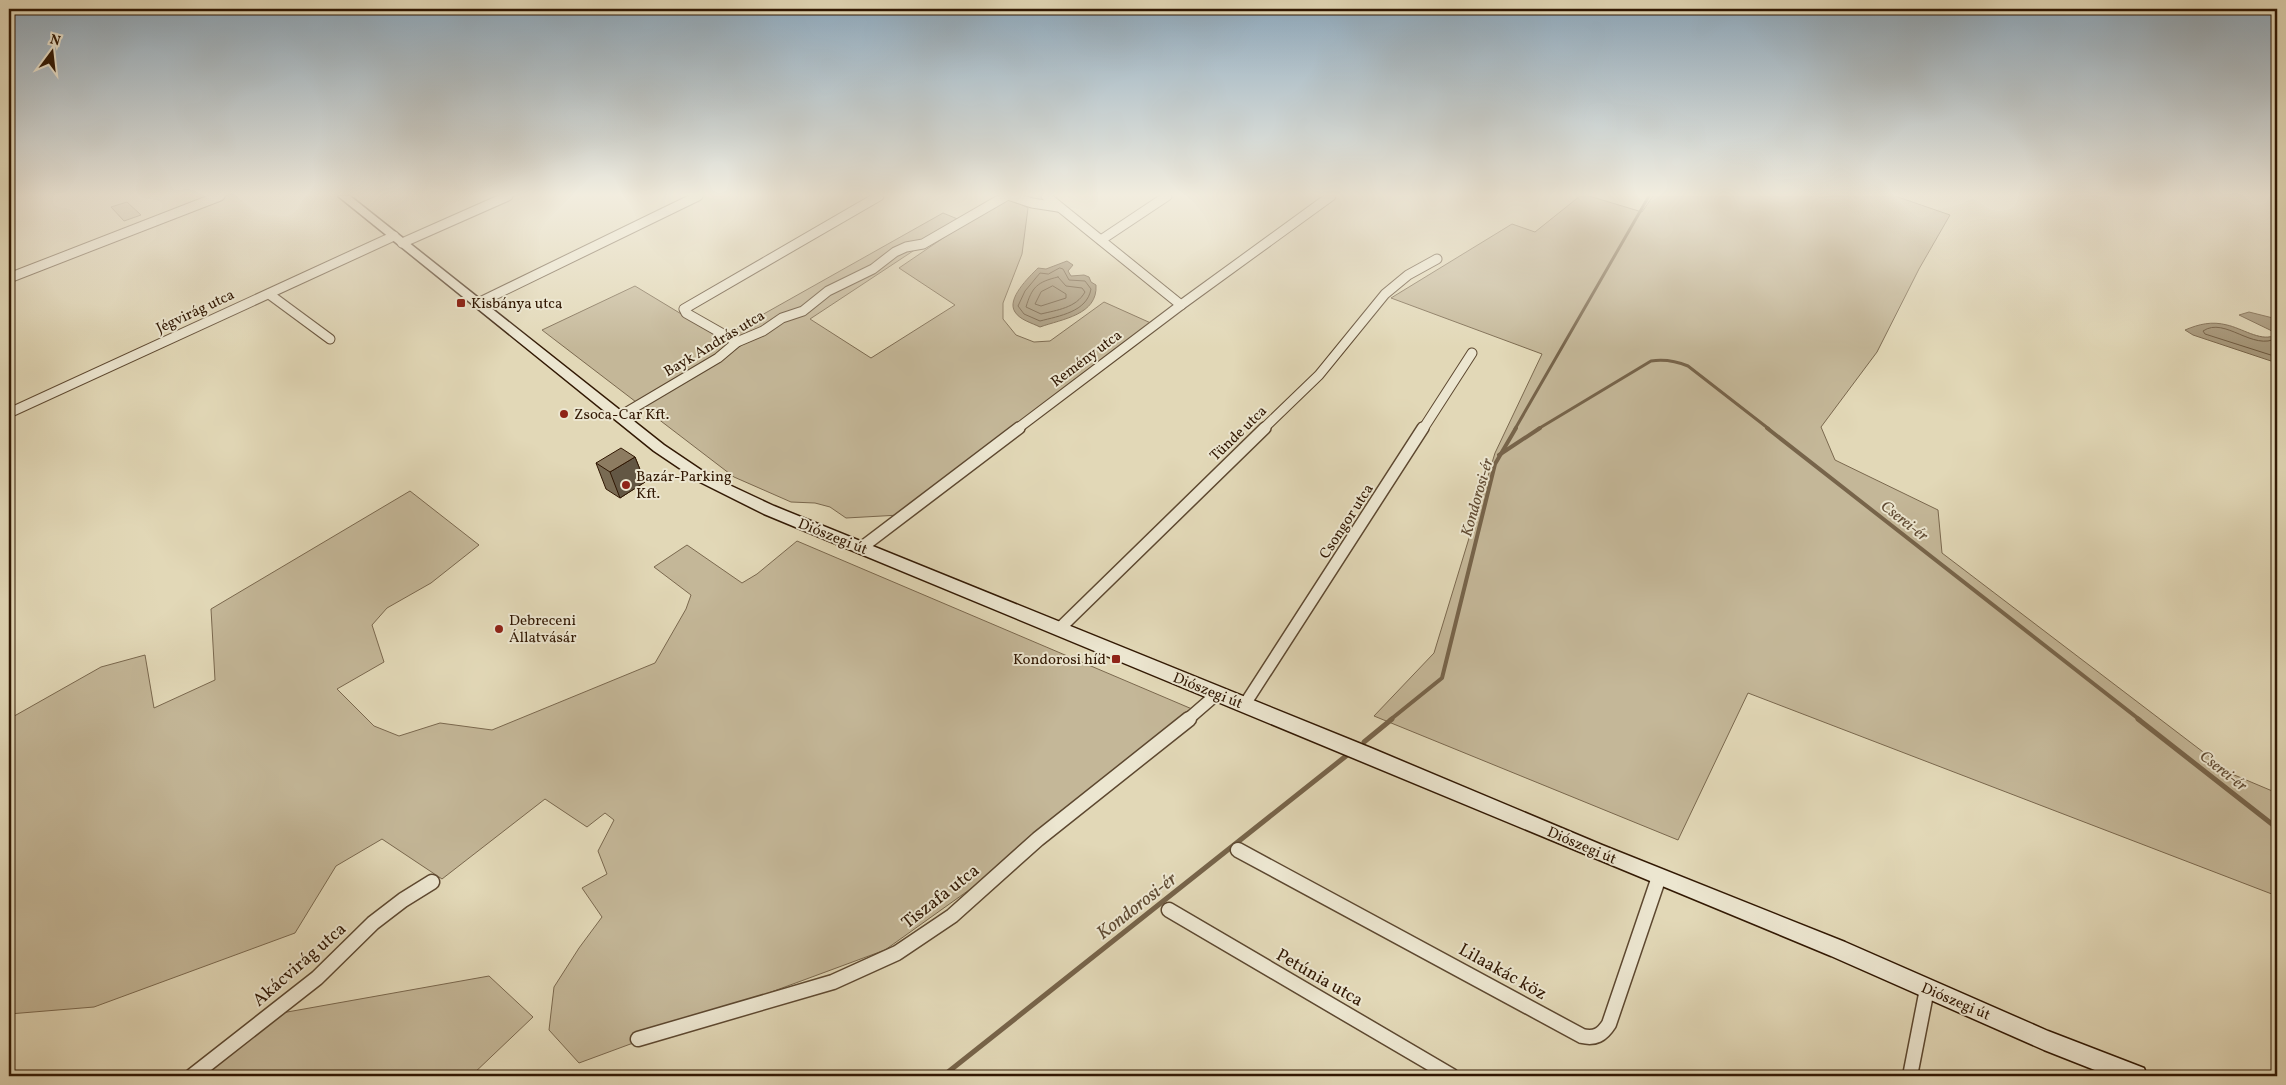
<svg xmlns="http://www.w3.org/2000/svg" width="2286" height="1085" viewBox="0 0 2286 1085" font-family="Vollkorn,serif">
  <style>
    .green { fill: #c4b798; stroke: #7a684e }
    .water { fill: #a6977a; stroke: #77644a }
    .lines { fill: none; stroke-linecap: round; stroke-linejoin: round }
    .shore { stroke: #6c583e; stroke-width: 1 }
    .stream-far2 { stroke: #77644a; stroke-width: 3 }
    .stream-far1 { stroke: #77644a; stroke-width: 4 }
    .stream { stroke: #77644a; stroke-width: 5 }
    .minor-far2-casing { stroke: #5d4830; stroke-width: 11 }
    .minor-far1-casing { stroke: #5d4830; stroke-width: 14 }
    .minor-casing { stroke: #5d4830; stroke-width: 17 }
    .secondary-casing { stroke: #311803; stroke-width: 3 }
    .minor-far2 { stroke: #ece6d0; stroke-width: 9 }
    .minor-far1 { stroke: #ece6d0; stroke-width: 11 }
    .minor { stroke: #ece6d0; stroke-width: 14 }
    .secondary { fill: #ece6d0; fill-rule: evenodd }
    .wall { fill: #796b53; stroke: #311803 }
    .shaded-wall { fill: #635744; stroke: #311803 }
    .building { fill: #8d7c61; stroke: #311803 }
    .poi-dot { fill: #8f2418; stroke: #ece6d0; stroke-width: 2 }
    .labels { text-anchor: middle; stroke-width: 4; stroke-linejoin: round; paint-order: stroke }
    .poi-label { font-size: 15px; fill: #311803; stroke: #ece6d0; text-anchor: start }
    .street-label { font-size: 15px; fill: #311803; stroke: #ece6d0 }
    .water-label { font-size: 16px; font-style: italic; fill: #604b33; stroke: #ece6d0 }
    .near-street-label { font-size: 18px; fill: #311803; stroke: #ece6d0 }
    .near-water-label { font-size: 19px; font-style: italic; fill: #604b33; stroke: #ece6d0 }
  </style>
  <rect width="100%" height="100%" fill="#e2d8b7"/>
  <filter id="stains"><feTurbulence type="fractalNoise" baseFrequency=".004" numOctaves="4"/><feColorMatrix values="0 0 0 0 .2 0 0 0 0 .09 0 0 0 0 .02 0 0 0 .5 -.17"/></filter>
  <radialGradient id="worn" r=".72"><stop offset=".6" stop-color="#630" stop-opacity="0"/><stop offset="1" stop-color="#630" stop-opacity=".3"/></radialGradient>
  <g class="green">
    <path d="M 1005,196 L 1028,208 L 1022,254 L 1003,303 L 1003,319 L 1016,335 L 1034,342 L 1050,341 L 1104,302 L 1153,324 L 900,515 L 846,518 L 830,507 L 815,503 L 791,502 L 734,477 L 542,330 L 635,286 L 721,338 L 943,213 L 960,220 L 810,319 L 871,358 L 955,305 L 899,268 Z"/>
    <path d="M 1580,196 L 1589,196 L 1642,212 L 1653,196 L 1895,196 L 1950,215 L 1919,269 L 1877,352 L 1821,427 L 1835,460 L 1938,510 L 1942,553 L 2232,774 L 2277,793 L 2277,896 L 1748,693 L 1678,840 L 1374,716 L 1434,653 L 1495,453 L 1542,354 L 1391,298 L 1512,224 L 1535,232 Z"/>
    <path d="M 127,202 L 141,215 L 124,221 L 111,207 Z"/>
    <path d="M 410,491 L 479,545 L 431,583 L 387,608 L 372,625 L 384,662 L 337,689 L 374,726 L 399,736 L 440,723 L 492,730 L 655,663 L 686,609 L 691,595 L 654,567 L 687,545 L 742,583 L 757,574 L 797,541 L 1192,709 L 1025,850 L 885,950 L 579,1063 L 549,1030 L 554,987 L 579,948 L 602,917 L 582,888 L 607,874 L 598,851 L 614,820 L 605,813 L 587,827 L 545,799 L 442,879 L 382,839 L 336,866 L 295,933 L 94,1007 L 9,1014 L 9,719 L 101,667 L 145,655 L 154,708 L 215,680 L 211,609 Z"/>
    <path d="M 489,976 L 533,1017 L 471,1076 L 198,1076 L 276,1014 Z"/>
  </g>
  <g class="water">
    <path d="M 1067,261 L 1073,265 L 1068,271 L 1071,276 L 1084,275 L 1089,277 L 1091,282 L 1096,285 C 1098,315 1062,319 1040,327 C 1032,323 1020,320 1015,312 C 1006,299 1029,277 1038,268 L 1046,269 Z"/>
    <path d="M 2249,312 L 2277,319 L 2277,363 L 2193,335 L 2185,330 C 2199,324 2212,321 2227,325 C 2241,328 2260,341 2273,336 L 2274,333 L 2270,330 L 2239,315 Z"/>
  </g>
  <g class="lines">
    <g class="shore">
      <path d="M 1060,268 L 1063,269 L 1069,280 L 1085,281 L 1091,289 C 1087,312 1059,316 1040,321 L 1024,314 L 1018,306 L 1025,291 L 1040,273 L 1048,274 Z"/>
      <path d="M 1058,277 L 1066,286 L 1082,288 L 1085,292 C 1076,308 1057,310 1041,314 L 1026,307 C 1032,287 1037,282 1058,277 Z"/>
      <path d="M 1053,286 L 1066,294 L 1066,298 L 1041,306 L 1035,304 L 1041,292 Z"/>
      <path d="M 2277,338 C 2253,352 2225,316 2203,331 L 2205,334 L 2277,357"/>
    </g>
    <g class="stream-far2">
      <path d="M 1515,429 L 1649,196"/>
      <path d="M 1538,429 L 1651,361 C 1665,359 1676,361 1688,366 L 1769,429"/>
    </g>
    <g class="stream-far1">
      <path d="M 1767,428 L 2140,720"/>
      <path d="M 1499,455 L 1540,428"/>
      <path d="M 1390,720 L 1442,678 L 1495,464 L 1516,428"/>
    </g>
    <g class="stream">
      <path d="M 2138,719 L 2277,828"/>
      <path d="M 1364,742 L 1392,719"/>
      <path d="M 943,1076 L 1346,756"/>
    </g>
    <defs>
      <g id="minor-far2">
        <path d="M 1011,196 L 1032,203 L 1058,207"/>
        <path d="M 1046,196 L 1181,305"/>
        <path d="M 1101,240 L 1167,196"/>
        <path d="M 402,243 L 508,196"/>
        <path d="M 9,278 L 220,196"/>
        <path d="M 269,294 L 330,339"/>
        <path d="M 478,303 L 698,196"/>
        <path d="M 737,342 L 686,313 L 684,309 L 879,196"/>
        <path d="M 9,413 L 394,236"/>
        <path d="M 620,416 L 718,358 L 737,342 L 763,331 L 782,318 L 803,311 L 828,291 L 873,269 L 895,252 L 906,247 L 923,244 L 1006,196"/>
        <path d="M 1017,429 L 1181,305 L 1331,196"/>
        <path d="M 1263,429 L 1319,375 L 1385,294 L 1408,275 L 1437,259"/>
        <path d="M 1423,429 L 1472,353"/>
      </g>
      <g id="minor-far1">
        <path d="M 861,548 L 1019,428"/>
        <path d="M 1059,629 L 1265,428"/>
        <path d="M 1245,704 L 1423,428"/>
        <path d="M 1187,720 L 1217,694"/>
      </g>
      <g id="minor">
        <path d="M 1238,850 L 1582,1036 C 1595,1039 1602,1035 1609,1024 L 1659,877"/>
        <path d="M 1169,910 L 1452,1076"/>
        <path d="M 638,1039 L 833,982 L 897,953 L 952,916 L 1038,839 L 1189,719"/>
        <path d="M 192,1076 L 317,978 L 373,923 L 403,900 L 432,882"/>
        <path d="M 1910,1076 L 1927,989"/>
      </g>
      <path id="secondary" d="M 338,196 L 350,196 L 664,445 L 710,476 L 774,506 L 1371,748 L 1602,845 L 1845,942 L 2048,1031 L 2144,1068 L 2147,1076 L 2110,1076 L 2044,1050 L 1831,956 L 764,514 L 700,482 L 654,451 Z"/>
    </defs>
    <use href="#minor-far2" class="minor-far2-casing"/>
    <use href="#minor-far1" class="minor-far1-casing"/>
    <use href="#minor" class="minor-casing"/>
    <use href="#secondary" class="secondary-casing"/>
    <use href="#minor-far2" class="minor-far2"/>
    <use href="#minor-far1" class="minor-far1"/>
    <use href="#minor" class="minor"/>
    <use href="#secondary" class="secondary"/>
  </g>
  <path class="wall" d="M 635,457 L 645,482 L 620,498 L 606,489 L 596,463 Z"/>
  <path class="shaded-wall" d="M 635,457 L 645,482 L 620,498 L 610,472 Z"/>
  <path class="building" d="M 621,448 L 635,457 L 610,472 L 596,463 Z"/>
  <linearGradient id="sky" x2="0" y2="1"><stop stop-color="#8da8bc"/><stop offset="0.56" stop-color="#f2eddf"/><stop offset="1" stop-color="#f2eddf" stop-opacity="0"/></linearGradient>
  <rect width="2286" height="348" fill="url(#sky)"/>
  <g class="poi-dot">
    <rect x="456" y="298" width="10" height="10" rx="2.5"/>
    <circle cx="564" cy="414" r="5"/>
    <circle cx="626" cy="485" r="5"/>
    <circle cx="499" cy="629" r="5"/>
    <rect x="1111" y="654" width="10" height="10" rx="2.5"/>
  </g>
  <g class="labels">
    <g class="poi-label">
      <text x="471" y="308">Kisbánya utca</text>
      <text x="574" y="419">Zsoca-Car Kft.</text>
      <text x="636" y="481">Bazár-Parking<tspan x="636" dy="17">Kft.</tspan></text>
      <text x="509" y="625">Debreceni<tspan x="509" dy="17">Állatvásár</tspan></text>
      <text x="1106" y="664" text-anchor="end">Kondorosi híd</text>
    </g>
    <g class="street-label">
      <text transform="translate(195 311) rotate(-25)" y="5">Jégvirág utca</text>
      <text transform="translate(714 343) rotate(-31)" y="5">Bayk András utca</text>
      <text transform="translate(1086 358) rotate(-37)" y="5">Remény utca</text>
      <text transform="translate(1238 433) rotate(-44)" y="5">Tünde utca</text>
      <text transform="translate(1346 521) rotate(-57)" y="5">Csongor utca</text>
      <text transform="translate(833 536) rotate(22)" y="5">Diószegi út</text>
      <text transform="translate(1208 690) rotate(22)" y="5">Diószegi út</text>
      <text transform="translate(1582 845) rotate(23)" y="5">Diószegi út</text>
      <text transform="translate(1956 1001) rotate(23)" y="5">Diószegi út</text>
    </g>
    <g class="water-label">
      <text transform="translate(1476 497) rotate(-74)" y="6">Kondorosi-ér</text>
      <text transform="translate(1905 520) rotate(38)" y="6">Cserei-ér</text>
      <text transform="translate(2224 770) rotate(38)" y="6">Cserei-ér</text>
    </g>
    <g class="near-street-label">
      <text transform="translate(940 896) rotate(-38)" y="6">Tiszafa utca</text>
      <text transform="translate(299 964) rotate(-41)" y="6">Akácvirág utca</text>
      <text transform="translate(1503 971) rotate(29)" y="6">Lilaakác köz</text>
      <text transform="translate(1320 977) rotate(30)" y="6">Petúnia utca</text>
    </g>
    <g class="near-water-label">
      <text transform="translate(1136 905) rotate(-38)" y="7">Kondorosi-ér</text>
    </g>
  </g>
  <rect width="2286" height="1085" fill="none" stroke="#e2d8b7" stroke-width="30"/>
  <rect x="10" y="10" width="2266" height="1065" fill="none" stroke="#311803" stroke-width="2.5"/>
  <rect x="15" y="15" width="2256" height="1055" fill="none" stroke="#311803"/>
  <g transform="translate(52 52) rotate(15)" stroke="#ece6d0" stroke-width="4" paint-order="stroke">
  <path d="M0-4L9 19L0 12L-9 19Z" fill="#311803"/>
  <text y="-8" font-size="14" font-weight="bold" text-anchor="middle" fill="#311803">N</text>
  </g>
  <rect width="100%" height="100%" filter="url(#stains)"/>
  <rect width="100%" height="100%" fill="url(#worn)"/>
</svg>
